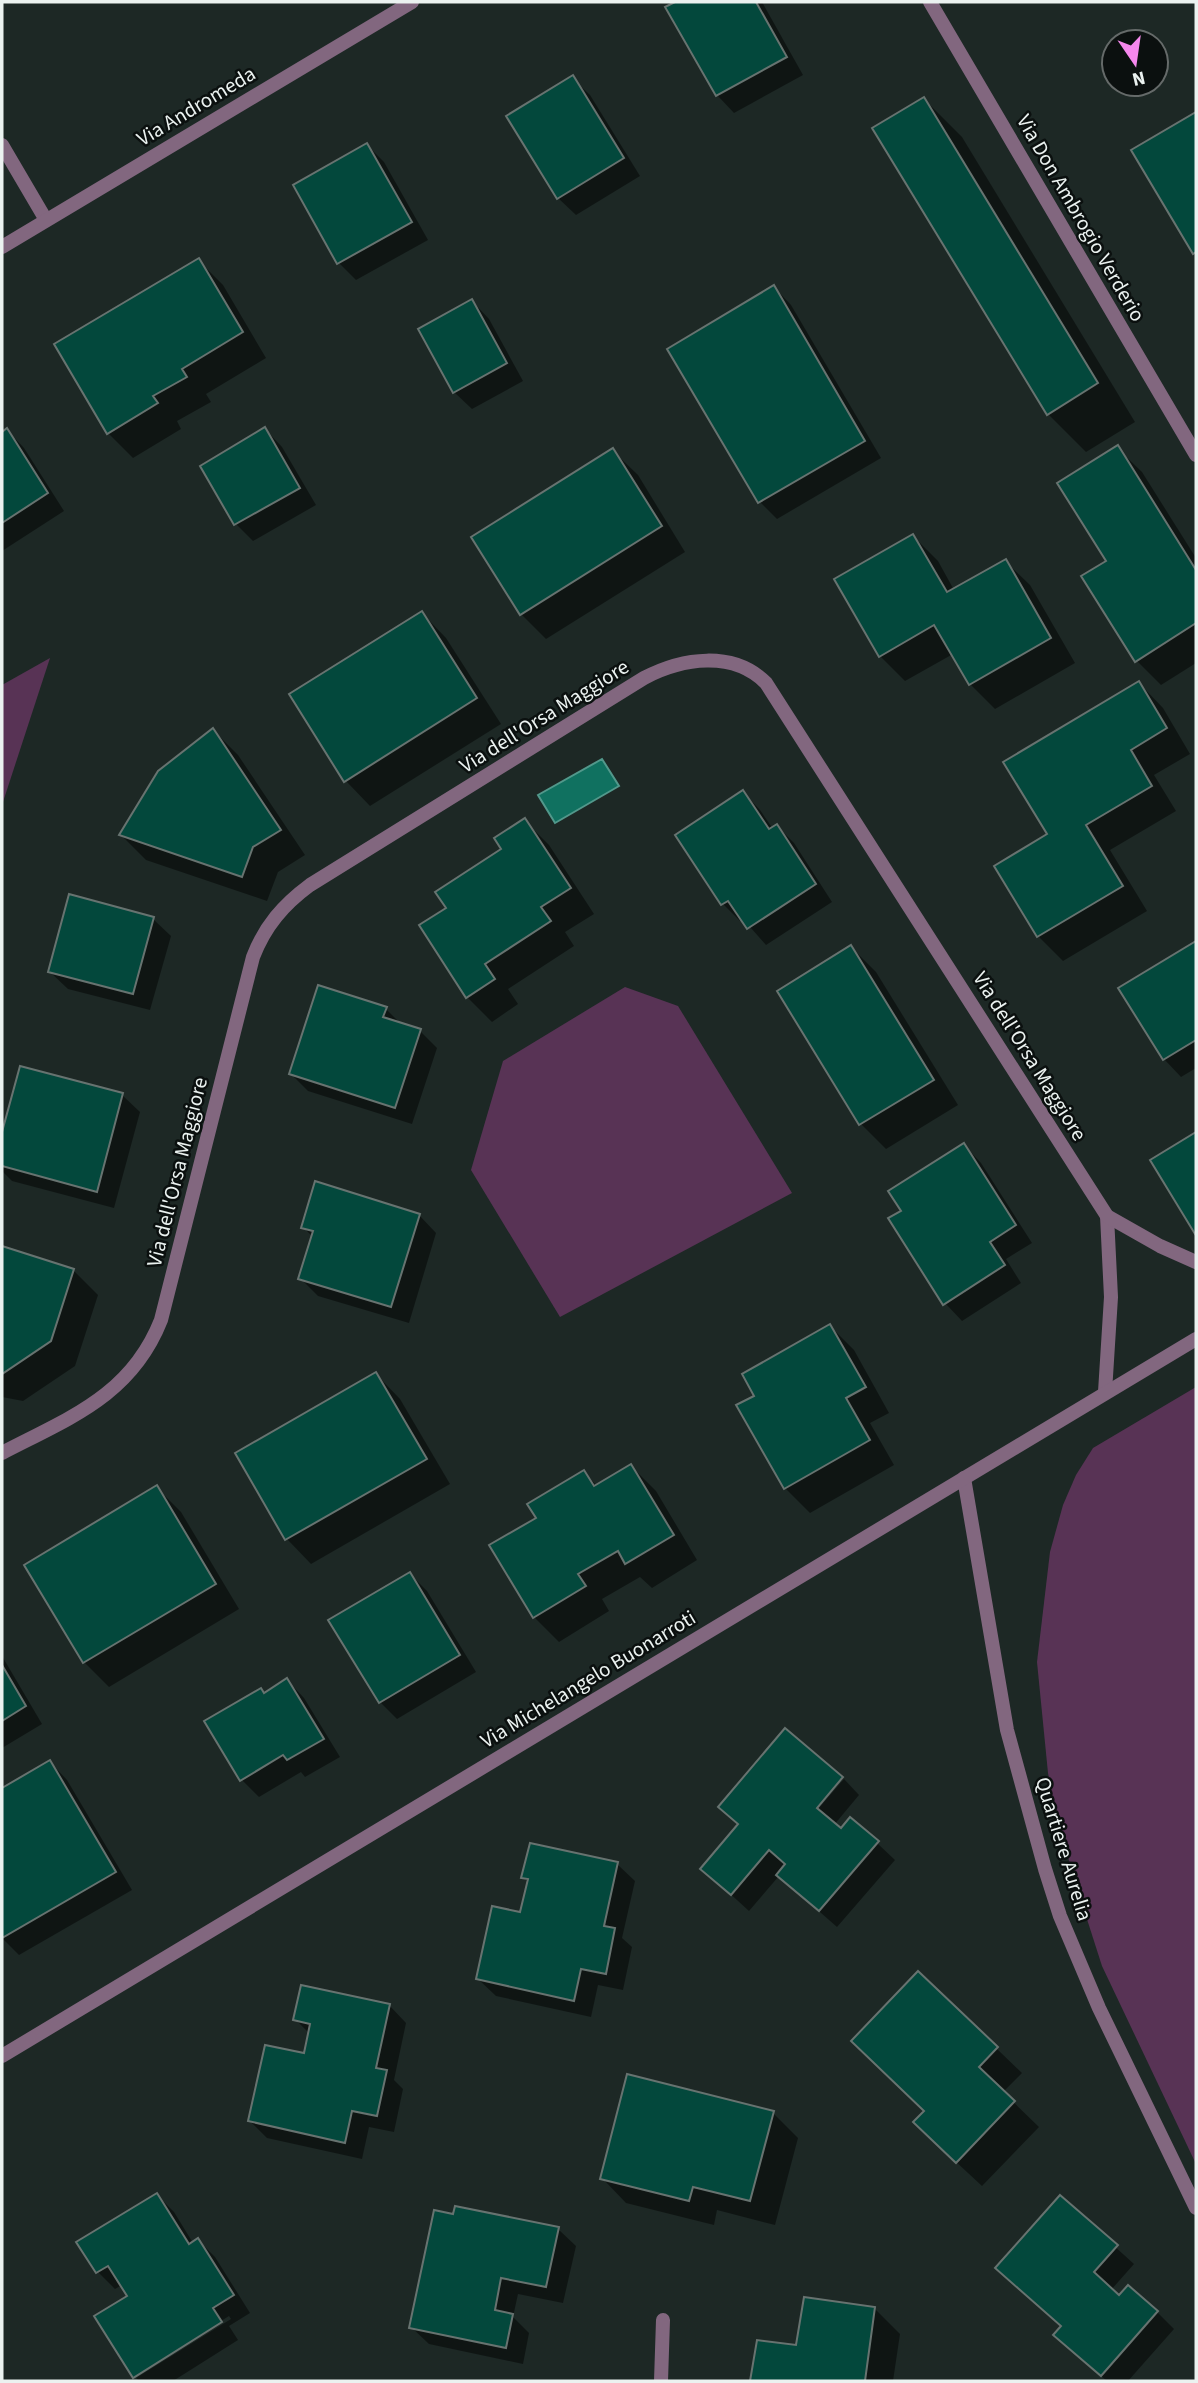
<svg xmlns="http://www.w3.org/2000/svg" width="1198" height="2383" viewBox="0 0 1198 2383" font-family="'Source Sans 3',sans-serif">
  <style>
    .green { fill: #583355 }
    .water { fill: #107160; stroke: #52988b; stroke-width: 2 }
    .shadow { fill: #0007; fill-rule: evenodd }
    .building { fill: #03483c; stroke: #677370; stroke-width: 2 }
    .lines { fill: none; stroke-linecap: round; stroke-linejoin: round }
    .lane { stroke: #82677f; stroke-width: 14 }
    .street { stroke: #82677f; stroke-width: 14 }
    .labels { text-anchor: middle; stroke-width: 5; stroke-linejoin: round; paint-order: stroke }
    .street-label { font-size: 21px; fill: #ebf2f0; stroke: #0b100f }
  </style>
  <rect width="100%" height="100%" fill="#1d2825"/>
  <g class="green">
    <path d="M 50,658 L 2,805 L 2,685 Z"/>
    <path d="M 625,987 L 678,1006 L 792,1193 L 560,1317 L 471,1170 L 503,1061 Z"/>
    <path d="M 1196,1387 L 1196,2164 L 1102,1966 L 1077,1888 L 1055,1812 L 1048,1773 L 1037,1662 L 1050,1552 L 1063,1505 L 1076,1475 L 1093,1448 Z"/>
  </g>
  <path class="water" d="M 602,759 L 619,786 L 555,823 L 538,795 Z"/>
  <g class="shadow">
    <path d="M 679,2 L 762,2 L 803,75 L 734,113 L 717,95 L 668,8 Z"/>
    <path d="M 572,78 L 590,95 L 640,176 L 576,215 L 558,198 Z"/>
    <path d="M 924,99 L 962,137 L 1135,422 L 1086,452 L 1048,414 Z"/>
    <path d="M 1196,114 L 1196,255 L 1134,150 Z"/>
    <path d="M 367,145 L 384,162 L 428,240 L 356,280 L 339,263 Z"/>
    <path d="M 198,260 L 223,285 L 266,358 L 206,394 L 211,402 L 177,421 L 181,429 L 133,458 L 108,433 Z"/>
    <path d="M 774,287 L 791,305 L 881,458 L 777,519 L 760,502 L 670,349 Z"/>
    <path d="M 472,301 L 489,319 L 523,381 L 472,409 L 454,392 Z"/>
    <path d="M 265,429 L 282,447 L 316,505 L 253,541 L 236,524 L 202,466 Z"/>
    <path d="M 7,430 L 24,448 L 64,511 L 2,551 L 2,434 Z"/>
    <path d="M 1117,448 L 1142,472 L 1196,558 L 1196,663 L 1161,685 L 1137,661 L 1109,561 Z"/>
    <path d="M 613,451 L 638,475 L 685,552 L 546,639 L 521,614 Z"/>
    <path d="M 913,536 L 938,561 L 954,590 L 1005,561 L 1030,585 L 1075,663 L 995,709 L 970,684 L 953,654 L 905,681 L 880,656 Z"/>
    <path d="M 422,613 L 446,638 L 501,724 L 370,806 L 346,781 L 291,695 Z"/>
    <path d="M 1139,683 L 1163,708 L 1190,754 L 1154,775 L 1176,811 L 1110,850 L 1147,911 L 1063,961 L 1038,936 L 996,867 L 1050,835 Z"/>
    <path d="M 213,730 L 238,755 L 305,855 L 278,872 L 267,901 L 146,860 L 121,835 Z"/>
    <path d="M 743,792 L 760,810 L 773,829 L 777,826 L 794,843 L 832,902 L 766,945 L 743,919 L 740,921 L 723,904 Z"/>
    <path d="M 524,820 L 549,845 L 594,914 L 565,932 L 574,946 L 508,989 L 518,1004 L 492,1022 L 467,997 L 504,849 Z"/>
    <path d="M 153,919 L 171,936 L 150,1010 L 68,989 L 50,972 Z"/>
    <path d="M 1196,943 L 1196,1068 L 1181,1077 L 1164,1059 L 1121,989 Z"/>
    <path d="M 851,947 L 876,972 L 958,1105 L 886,1149 L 861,1124 L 780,992 Z"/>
    <path d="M 386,1009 L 402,1025 L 420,1031 L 437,1048 L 412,1124 L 308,1091 L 291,1074 Z"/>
    <path d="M 21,1068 L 122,1095 L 140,1112 L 114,1208 L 12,1181 L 2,1171 L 2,1138 Z"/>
    <path d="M 1196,1134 L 1196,1232 L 1153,1160 Z"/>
    <path d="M 964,1145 L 981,1163 L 1032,1243 L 1006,1259 L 1021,1283 L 962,1321 L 945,1303 L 903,1211 Z"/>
    <path d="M 419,1215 L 436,1233 L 409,1323 L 318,1296 L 300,1278 L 313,1237 L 303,1227 Z"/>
    <path d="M 2,1248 L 73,1270 L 98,1295 L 75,1366 L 23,1401 L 2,1397 Z"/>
    <path d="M 830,1326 L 854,1350 L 889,1413 L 870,1423 L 894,1465 L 810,1513 L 785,1488 L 756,1397 Z"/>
    <path d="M 376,1374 L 400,1399 L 450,1484 L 311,1564 L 287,1539 L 237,1453 Z"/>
    <path d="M 631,1466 L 656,1491 L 697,1560 L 652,1588 L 640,1577 L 602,1599 L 609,1611 L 559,1642 L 534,1617 L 584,1472 L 597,1486 Z"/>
    <path d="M 156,1487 L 181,1512 L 239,1609 L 109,1687 L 84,1662 L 26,1565 Z"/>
    <path d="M 410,1574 L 427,1591 L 476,1672 L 397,1719 L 380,1702 Z"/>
    <path d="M 2,1656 L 42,1724 L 2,1748 Z"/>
    <path d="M 287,1680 L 304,1698 L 340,1757 L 305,1777 L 301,1772 L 259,1797 L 242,1780 L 264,1694 Z"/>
    <path d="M 50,1762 L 67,1780 L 132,1890 L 19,1955 L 2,1938 L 2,1790 Z"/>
    <path d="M 844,1779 L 859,1795 L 834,1825 L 842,1831 L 877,1843 L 895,1860 L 837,1927 L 779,1876 L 749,1911 L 703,1869 L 739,1826 L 720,1807 L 809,1814 L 812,1816 Z"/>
    <path d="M 617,1864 L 635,1881 L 622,1938 L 632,1947 L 623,1990 L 598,1985 L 591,2017 L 496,1996 L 478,1979 L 522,1914 L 529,1883 L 523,1877 Z"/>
    <path d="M 918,1973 L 1022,2073 L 1003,2092 L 1039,2127 L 982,2186 L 940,2147 L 926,2111 Z"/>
    <path d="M 389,2005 L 406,2023 L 394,2080 L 403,2089 L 394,2132 L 369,2127 L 362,2159 L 267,2138 L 250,2121 L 305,2055 L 310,2034 L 295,2019 Z"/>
    <path d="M 773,2113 L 798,2138 L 775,2225 L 717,2210 L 714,2225 L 626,2203 L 602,2178 Z"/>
    <path d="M 157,2195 L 174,2212 L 193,2243 L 198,2240 L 215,2257 L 250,2313 L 229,2326 L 238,2340 L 173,2381 L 139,2381 L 135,2377 L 129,2296 L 122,2285 L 115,2289 L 98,2272 L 79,2242 ZM 229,2316 L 231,2319 L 136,2378 L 136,2374 Z"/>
    <path d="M 1060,2197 L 1134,2264 L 1111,2290 L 1120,2298 L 1157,2312 L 1174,2329 L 1128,2381 L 1107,2381 L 1073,2352 Z"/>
    <path d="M 558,2229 L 576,2246 L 563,2303 L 518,2294 L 513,2317 L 529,2333 L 523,2364 L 429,2344 L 411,2327 Z"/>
    <path d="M 875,2309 L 900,2334 L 893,2381 L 752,2381 L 758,2342 L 798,2347 Z"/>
  </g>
  <g class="building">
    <path d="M 675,2 L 756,2 L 787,57 L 716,96 L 665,7 Z"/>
    <path d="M 573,75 L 624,158 L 557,199 L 506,116 Z"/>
    <path d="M 924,97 L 1098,383 L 1047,415 L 872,128 Z"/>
    <path d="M 1196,112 L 1196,252 L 1193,254 L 1131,150 Z"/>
    <path d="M 367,143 L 412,222 L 337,264 L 293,185 Z"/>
    <path d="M 199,258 L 243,332 L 182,369 L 187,377 L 153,396 L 158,403 L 107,434 L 54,344 Z"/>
    <path d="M 774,285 L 865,441 L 758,503 L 667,349 Z"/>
    <path d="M 472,299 L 507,363 L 453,393 L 418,329 Z"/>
    <path d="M 265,427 L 300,488 L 234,525 L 200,466 Z"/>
    <path d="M 7,428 L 48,493 L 2,523 L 2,432 Z"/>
    <path d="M 1118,445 L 1196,570 L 1196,623 L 1135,662 L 1081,576 L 1106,561 L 1057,483 Z"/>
    <path d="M 613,448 L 662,526 L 520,615 L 471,537 Z"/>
    <path d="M 913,534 L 947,592 L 1006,559 L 1051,638 L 969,685 L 934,625 L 879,657 L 834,579 Z"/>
    <path d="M 422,611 L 477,698 L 344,782 L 289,694 Z"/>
    <path d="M 1139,681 L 1167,728 L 1131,750 L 1152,786 L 1086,825 L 1123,886 L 1037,937 L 994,866 L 1047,834 L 1003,762 Z"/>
    <path d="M 213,728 L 281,830 L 253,847 L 242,877 L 119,835 L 158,771 Z"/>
    <path d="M 743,790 L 769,829 L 777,824 L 816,884 L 747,929 L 728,901 L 721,905 L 675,835 Z"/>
    <path d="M 525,818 L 571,888 L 541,907 L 551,921 L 485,964 L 495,979 L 466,998 L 419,925 L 446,908 L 435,892 L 501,849 L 494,838 Z"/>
    <path d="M 69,894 L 154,917 L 133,994 L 48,972 Z"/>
    <path d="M 1196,941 L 1196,1040 L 1163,1060 L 1118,988 Z"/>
    <path d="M 851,945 L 934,1080 L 859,1125 L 777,991 Z"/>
    <path d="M 318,985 L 387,1007 L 383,1017 L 421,1029 L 395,1108 L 289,1074 Z"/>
    <path d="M 20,1066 L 123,1093 L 97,1192 L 2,1166 L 2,1132 Z"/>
    <path d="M 1196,1132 L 1196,1233 L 1195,1234 L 1150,1160 Z"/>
    <path d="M 964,1143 L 1016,1225 L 990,1242 L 1005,1265 L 943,1305 L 888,1218 L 901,1211 L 888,1191 Z"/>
    <path d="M 315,1181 L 420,1214 L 391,1307 L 298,1279 L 313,1231 L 301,1228 Z"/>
    <path d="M 2,1246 L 74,1269 L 51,1341 L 2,1374 Z"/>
    <path d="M 830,1324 L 866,1387 L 846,1398 L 870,1440 L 784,1489 L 736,1405 L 754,1396 L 742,1374 Z"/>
    <path d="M 376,1372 L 427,1459 L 285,1540 L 235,1453 Z"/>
    <path d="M 631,1464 L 674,1535 L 625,1564 L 618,1551 L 578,1574 L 586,1586 L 533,1618 L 489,1545 L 536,1518 L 527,1504 L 584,1470 L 594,1486 Z"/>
    <path d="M 157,1485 L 216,1584 L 83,1663 L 24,1565 Z"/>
    <path d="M 410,1572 L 460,1655 L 379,1703 L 328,1620 Z"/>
    <path d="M 2,1665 L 26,1706 L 2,1721 Z"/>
    <path d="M 287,1678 L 324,1739 L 287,1760 L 283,1755 L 240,1781 L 204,1721 L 261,1688 L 264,1693 Z"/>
    <path d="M 785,1728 L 843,1777 L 817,1808 L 841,1828 L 850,1817 L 879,1841 L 819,1911 L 776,1875 L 785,1864 L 769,1850 L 731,1895 L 700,1869 L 738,1824 L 718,1807 Z"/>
    <path d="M 50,1760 L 116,1872 L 2,1938 L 2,1788 Z"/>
    <path d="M 530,1843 L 618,1862 L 604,1926 L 615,1928 L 606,1974 L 581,1969 L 574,2001 L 476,1979 L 492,1906 L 520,1912 L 528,1879 L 521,1878 Z"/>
    <path d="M 918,1971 L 998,2047 L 979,2067 L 1015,2101 L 956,2163 L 913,2122 L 924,2111 L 851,2041 Z"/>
    <path d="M 301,1985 L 390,2004 L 376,2068 L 387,2070 L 377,2116 L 352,2111 L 345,2143 L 248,2121 L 265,2045 L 304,2053 L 310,2024 L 293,2020 Z"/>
    <path d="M 627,2074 L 774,2111 L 750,2201 L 693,2187 L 689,2201 L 600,2179 Z"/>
    <path d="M 157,2193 L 189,2244 L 198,2238 L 234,2295 L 213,2308 L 222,2322 L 133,2378 L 94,2316 L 127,2296 L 108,2266 L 96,2273 L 76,2242 Z"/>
    <path d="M 1060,2195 L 1118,2245 L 1094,2272 L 1119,2295 L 1128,2285 L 1158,2311 L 1101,2376 L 1053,2335 L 1061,2326 L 995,2268 Z"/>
    <path d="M 455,2206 L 559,2227 L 546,2287 L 501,2278 L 495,2310 L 513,2314 L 506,2348 L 409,2328 L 434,2210 L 453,2214 Z"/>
    <path d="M 804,2297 L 875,2307 L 865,2381 L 750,2381 L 757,2340 L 796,2345 Z"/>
  </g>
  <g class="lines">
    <path class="lane" d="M 2,145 L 46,220"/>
    <g class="street">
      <path d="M 930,2 L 1196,455"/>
      <path d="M 2,247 L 412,2"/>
      <path d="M 1105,1392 L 1111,1297 L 1107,1216"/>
      <path d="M 2,1453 C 69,1418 131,1396 161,1320 L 253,957 C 265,926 283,905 310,885 L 644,678 C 682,658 733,650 766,683 L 1107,1216 L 1160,1246 L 1196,1262"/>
      <path d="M 964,1478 L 1007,1730 L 1045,1869 L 1060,1916 L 1099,2008 L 1196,2208"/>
      <path d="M 2,2056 L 1196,1339"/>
      <path d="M 661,2381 L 663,2320"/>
    </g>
  </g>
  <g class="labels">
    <g class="street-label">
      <text transform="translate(196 106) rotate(-31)" y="7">Via Andromeda</text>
      <text transform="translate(1081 218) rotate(60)" y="7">Via Don Ambrogio Verderio</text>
      <text transform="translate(544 716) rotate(-32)" y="7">Via dell'Orsa Maggiore</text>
      <text transform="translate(1030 1056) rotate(58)" y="7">Via dell'Orsa Maggiore</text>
      <text transform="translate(177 1172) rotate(-76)" y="7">Via dell'Orsa Maggiore</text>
      <text transform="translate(588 1679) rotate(-31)" y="7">Via Michelangelo Buonarroti</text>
      <text transform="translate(1064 1849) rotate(73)" y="7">Quartiere Aurelia</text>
    </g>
  </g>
  <rect width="1198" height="2383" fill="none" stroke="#ebf2f0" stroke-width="7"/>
  <g transform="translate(1135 63) rotate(167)"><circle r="33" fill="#0b100f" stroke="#656a69" stroke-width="2"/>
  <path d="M0-5L12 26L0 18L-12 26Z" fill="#f688ed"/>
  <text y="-10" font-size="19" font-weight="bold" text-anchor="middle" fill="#ebf2f0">N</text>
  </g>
</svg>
